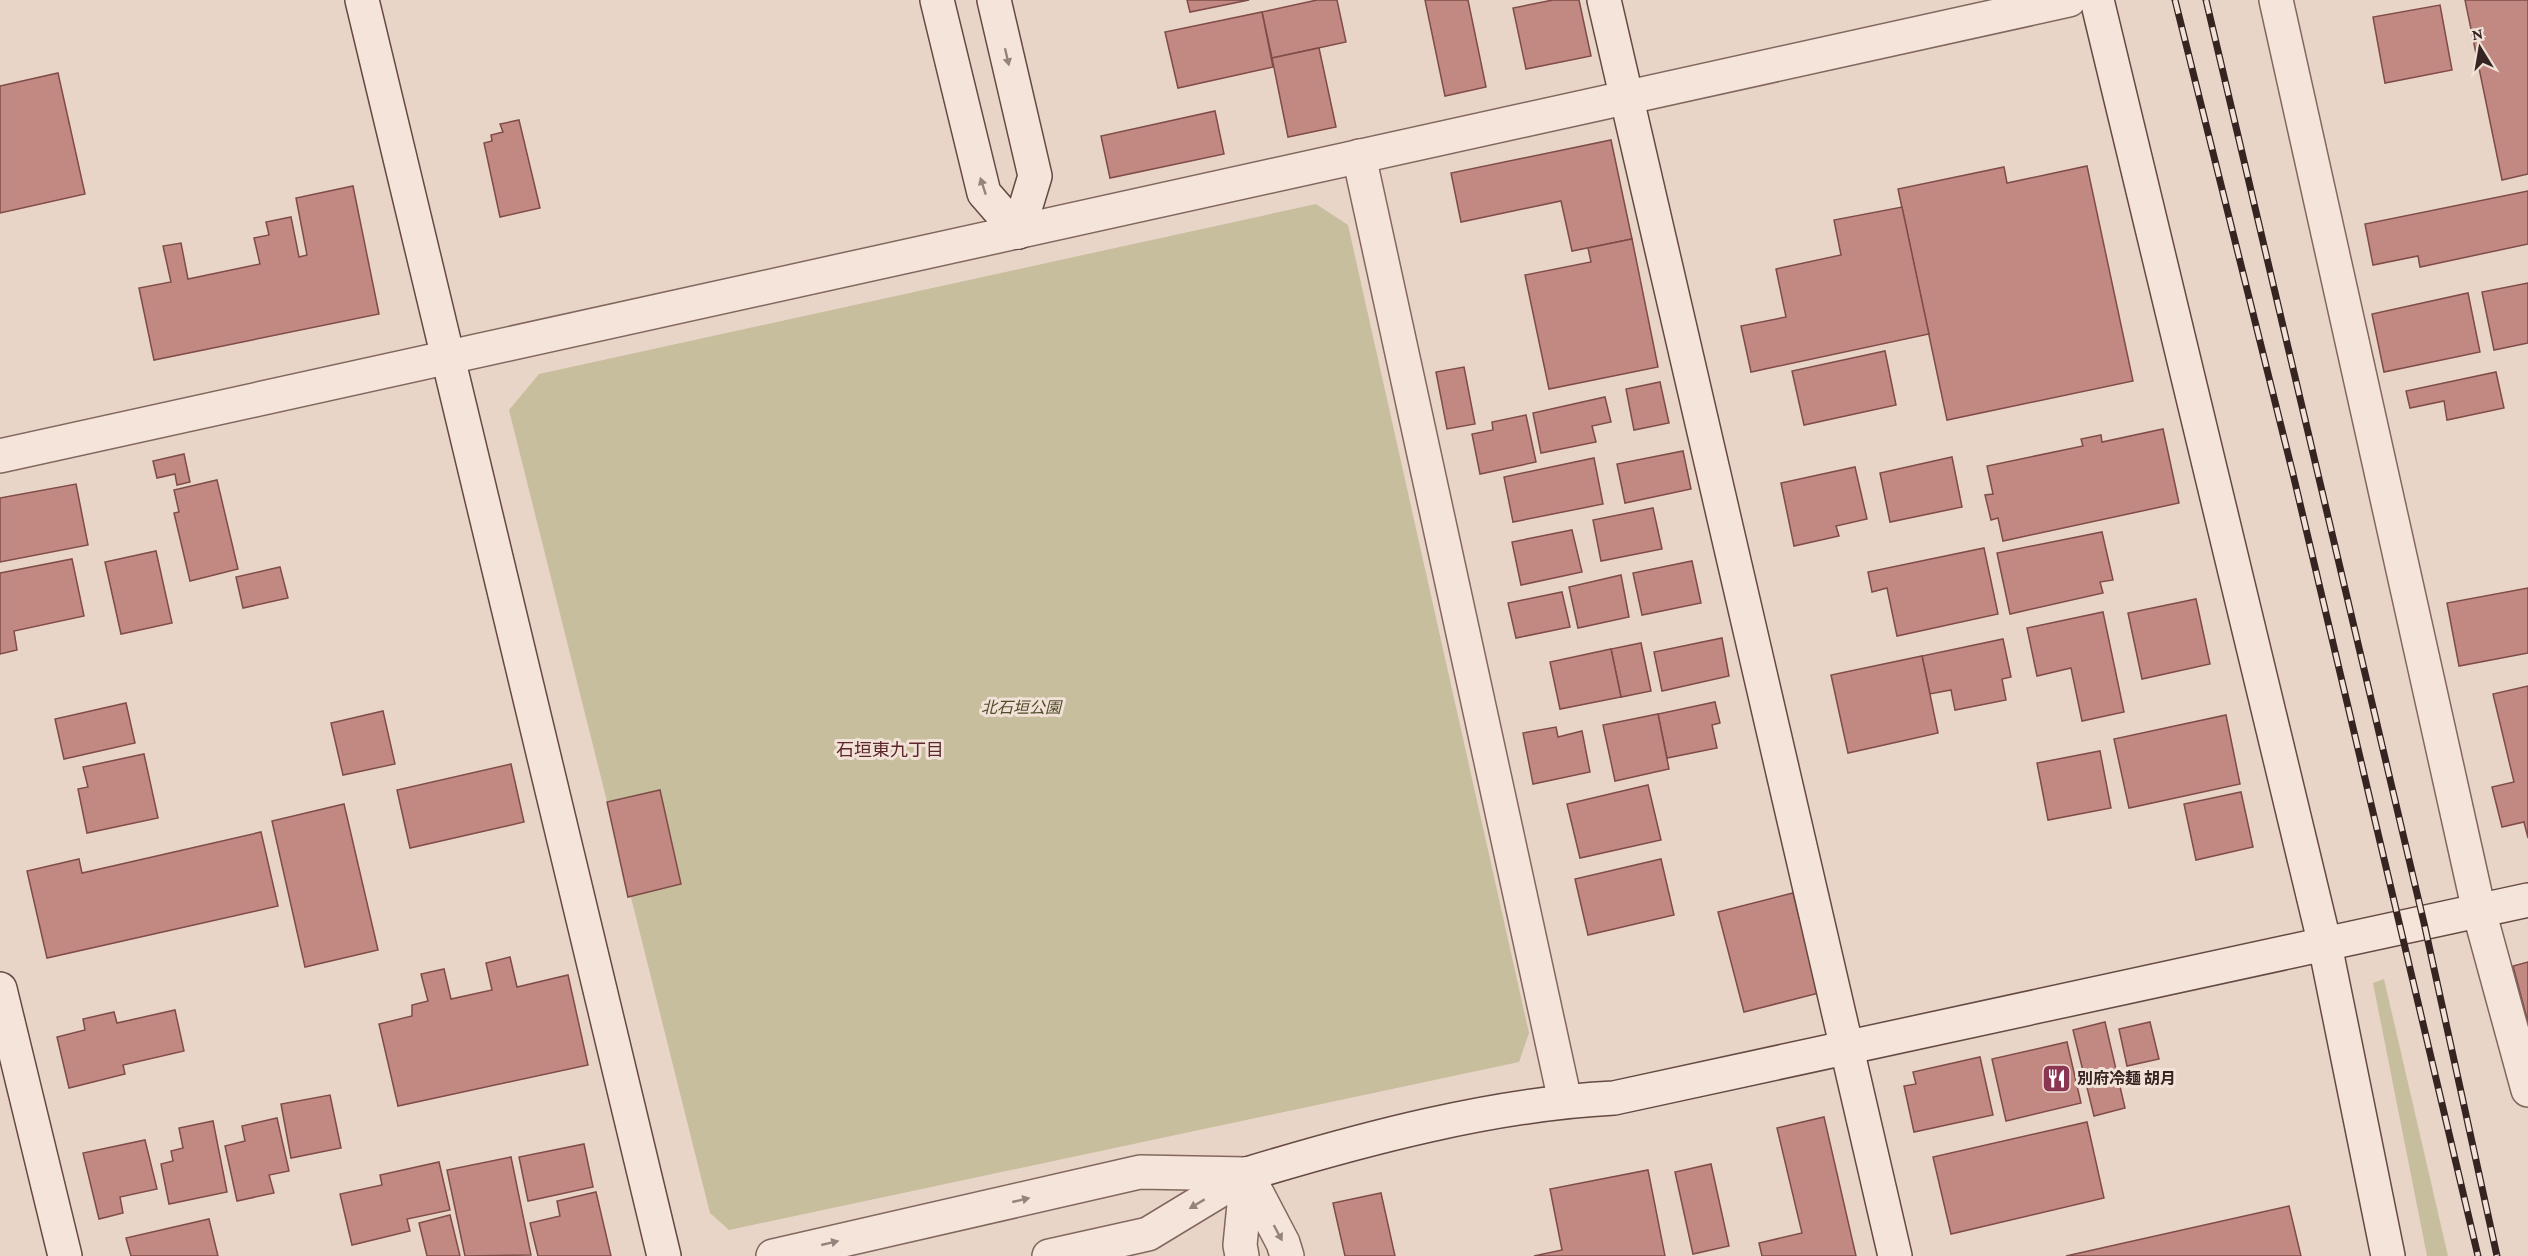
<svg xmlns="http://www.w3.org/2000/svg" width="2528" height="1256" viewBox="0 0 2528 1256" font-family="'Crimson Pro','Noto Sans JP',serif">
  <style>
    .green { fill: #c6be9d }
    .building { fill: #c28982; stroke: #7f4c48; stroke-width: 1.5 }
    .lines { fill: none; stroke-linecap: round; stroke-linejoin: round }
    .street-casing { stroke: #83675f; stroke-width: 36 }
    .secondary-casing { stroke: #654942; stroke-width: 36 }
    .street { stroke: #f5e4da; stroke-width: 33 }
    .secondary { stroke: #f5e4da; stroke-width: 33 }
    .rail-casing { stroke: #352421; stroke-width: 7 }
    .rail { stroke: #f1e1d6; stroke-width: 4.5; stroke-dasharray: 14; stroke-linecap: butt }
    .oneway { fill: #95847e }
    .labels { text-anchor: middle; stroke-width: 6; stroke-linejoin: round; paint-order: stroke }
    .park-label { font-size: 16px; font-style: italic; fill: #4f4c2a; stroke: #f1e1d6 }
    .poi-label { font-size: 16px; font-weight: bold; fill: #352421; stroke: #f1e1d6; text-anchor: start }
    .neighbourhood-label { font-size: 18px; fill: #5c262b; stroke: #f1e1d6 }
  </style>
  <rect width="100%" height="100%" fill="#e9d5c8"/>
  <g class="green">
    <path d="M 1316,204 L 1348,225 L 1529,1033 L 1519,1062 L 729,1230 L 710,1213 L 509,410 L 539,374 Z"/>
    <path d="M 2384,979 L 2448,1256 L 2427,1256 L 2373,983 Z"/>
  </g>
  <g class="building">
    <path d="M 1187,0 L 1249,0 L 1190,12 Z"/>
    <path d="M 1317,0 L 1337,0 L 1346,42 L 1272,58 L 1262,12 Z"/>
    <path d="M 1425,0 L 1468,0 L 1486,87 L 1445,96 Z"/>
    <path d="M 1553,0 L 1579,0 L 1591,56 L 1526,69 L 1513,8 Z"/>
    <path d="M 2465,0 L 2528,0 L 2528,174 L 2502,180 Z"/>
    <path d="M 2440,5 L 2452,70 L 2385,83 L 2373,17 Z"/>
    <path d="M 1262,12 L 1273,67 L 1178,88 L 1165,32 Z"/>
    <path d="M 1319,48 L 1336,127 L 1288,137 L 1272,58 Z"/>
    <path d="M 58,73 L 85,194 L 0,213 L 0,86 Z"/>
    <path d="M 1215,111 L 1224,154 L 1110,178 L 1101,136 Z"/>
    <path d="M 519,120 L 540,208 L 500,217 L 484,143 L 492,141 L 491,135 L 503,132 L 500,124 Z"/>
    <path d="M 1611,140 L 1632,239 L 1572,251 L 1561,201 L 1461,222 L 1451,173 Z"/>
    <path d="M 2087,166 L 2133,381 L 1947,420 L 1898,189 L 2004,167 L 2007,183 Z"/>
    <path d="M 353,186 L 379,314 L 154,360 L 139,288 L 171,282 L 163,246 L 181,243 L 188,279 L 260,264 L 254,238 L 269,235 L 266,222 L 291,217 L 299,257 L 307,255 L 296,198 Z"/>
    <path d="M 2528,191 L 2528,244 L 2420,267 L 2418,256 L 2373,265 L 2365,224 Z"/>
    <path d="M 1902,207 L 1929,334 L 1751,372 L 1741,326 L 1786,317 L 1776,269 L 1841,255 L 1834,220 Z"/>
    <path d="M 1632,239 L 1658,367 L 1549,389 L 1525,275 L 1591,262 L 1588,248 Z"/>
    <path d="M 2528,283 L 2528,343 L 2494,350 L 2482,292 Z"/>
    <path d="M 2468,293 L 2480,352 L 2384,372 L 2372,314 Z"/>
    <path d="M 1885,351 L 1896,405 L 1804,425 L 1792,371 Z"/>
    <path d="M 1464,367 L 1475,424 L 1447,429 L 1436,372 Z"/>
    <path d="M 2496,372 L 2504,408 L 2447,420 L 2444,401 L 2410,408 L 2406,391 Z"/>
    <path d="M 1660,382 L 1669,423 L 1634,430 L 1626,389 Z"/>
    <path d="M 1605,397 L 1611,422 L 1592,426 L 1596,442 L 1541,453 L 1533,413 Z"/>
    <path d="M 1526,415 L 1536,462 L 1480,474 L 1472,434 L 1493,430 L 1492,422 Z"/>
    <path d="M 2163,429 L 2179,503 L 2003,541 L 1998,518 L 1991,520 L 1985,495 L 1993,494 L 1987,466 L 2083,446 L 2081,439 L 2101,435 L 2102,442 Z"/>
    <path d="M 1683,451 L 1691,489 L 1625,503 L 1617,464 Z"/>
    <path d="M 184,454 L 190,482 L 177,485 L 175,474 L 157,478 L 153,461 Z"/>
    <path d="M 1952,457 L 1962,507 L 1890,522 L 1880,473 Z"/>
    <path d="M 1594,458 L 1603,504 L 1513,522 L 1504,477 Z"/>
    <path d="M 1855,467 L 1867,519 L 1836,526 L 1839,536 L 1794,546 L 1781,483 Z"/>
    <path d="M 217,480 L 238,569 L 190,581 L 174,513 L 179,512 L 174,490 Z"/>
    <path d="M 76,484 L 88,545 L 0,562 L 0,498 Z"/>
    <path d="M 1653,508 L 1662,549 L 1601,561 L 1593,520 Z"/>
    <path d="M 1572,530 L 1582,572 L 1521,585 L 1512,542 Z"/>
    <path d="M 2102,532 L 2113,580 L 2100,582 L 2103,593 L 2010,614 L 1997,553 Z"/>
    <path d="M 1984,548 L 1998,614 L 1897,636 L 1887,588 L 1872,592 L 1868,572 Z"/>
    <path d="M 156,551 L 172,623 L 121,634 L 105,562 Z"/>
    <path d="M 72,559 L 84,616 L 14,631 L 17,650 L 0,654 L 0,573 Z"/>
    <path d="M 1692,561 L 1701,603 L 1642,615 L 1633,573 Z"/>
    <path d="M 280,567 L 288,598 L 243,608 L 236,577 Z"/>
    <path d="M 1621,575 L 1629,617 L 1578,628 L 1569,587 Z"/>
    <path d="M 2528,588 L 2528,653 L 2459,666 L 2447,603 Z"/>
    <path d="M 1562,592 L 1570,627 L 1516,638 L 1508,603 Z"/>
    <path d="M 2196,599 L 2210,664 L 2142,679 L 2128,613 Z"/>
    <path d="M 2103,612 L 2124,712 L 2082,721 L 2071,668 L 2037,676 L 2027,628 Z"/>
    <path d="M 1722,638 L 1729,676 L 1662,691 L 1654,652 Z"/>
    <path d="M 2003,639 L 2011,677 L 2002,679 L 2006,700 L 1955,710 L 1951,690 L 1930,694 L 1922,656 Z"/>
    <path d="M 1641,643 L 1651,691 L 1621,697 L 1611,649 Z"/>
    <path d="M 1611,649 L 1621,697 L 1560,709 L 1550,662 Z"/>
    <path d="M 1922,656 L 1938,733 L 1848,753 L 1831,675 Z"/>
    <path d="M 2528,686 L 2528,838 L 2524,822 L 2502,827 L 2492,787 L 2514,782 L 2493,694 Z"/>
    <path d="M 1715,702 L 1720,723 L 1712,725 L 1717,748 L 1667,758 L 1658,714 Z"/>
    <path d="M 126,703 L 135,743 L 64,759 L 55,719 Z"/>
    <path d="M 383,711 L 395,764 L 343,775 L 331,723 Z"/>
    <path d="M 1658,714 L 1669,769 L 1615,781 L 1603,725 Z"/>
    <path d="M 2226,715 L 2240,784 L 2129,808 L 2114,739 Z"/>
    <path d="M 1556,727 L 1558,737 L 1582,731 L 1590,772 L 1533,784 L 1523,733 Z"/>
    <path d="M 2100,751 L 2111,808 L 2048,820 L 2037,763 Z"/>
    <path d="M 144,754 L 158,818 L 87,833 L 78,789 L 88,787 L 83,767 Z"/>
    <path d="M 511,764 L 524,822 L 410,848 L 397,790 Z"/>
    <path d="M 1648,785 L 1661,840 L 1580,858 L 1567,804 Z"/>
    <path d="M 660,790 L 681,884 L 628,897 L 607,802 Z"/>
    <path d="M 2241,792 L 2253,847 L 2196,860 L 2184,804 Z"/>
    <path d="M 344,804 L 378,950 L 305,967 L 272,821 Z"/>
    <path d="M 261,832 L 278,906 L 47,958 L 27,871 L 79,859 L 82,873 Z"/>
    <path d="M 1661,859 L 1674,915 L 1588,935 L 1575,879 Z"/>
    <path d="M 1793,893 L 1819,993 L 1744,1012 L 1718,912 Z"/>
    <path d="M 510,957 L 517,987 L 568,975 L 588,1065 L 398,1106 L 379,1024 L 412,1016 L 412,1005 L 428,1001 L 421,974 L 444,969 L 451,999 L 492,990 L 486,963 Z"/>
    <path d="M 2528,962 L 2528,1022 L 2513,966 Z"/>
    <path d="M 175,1010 L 184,1051 L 123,1065 L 125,1074 L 69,1088 L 57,1037 L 85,1030 L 83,1019 L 114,1012 L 117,1023 Z"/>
    <path d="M 2105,1022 L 2125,1108 L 2094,1116 L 2073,1030 Z"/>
    <path d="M 2150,1022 L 2159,1059 L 2127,1066 L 2119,1029 Z"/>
    <path d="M 2067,1042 L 2081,1103 L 2006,1121 L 1992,1059 Z"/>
    <path d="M 1980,1057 L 1993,1115 L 1914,1132 L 1904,1086 L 1916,1084 L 1913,1072 Z"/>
    <path d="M 330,1095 L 341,1148 L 291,1158 L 281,1104 Z"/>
    <path d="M 1824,1117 L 1856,1256 L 1762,1256 L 1759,1243 L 1802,1233 L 1777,1128 Z"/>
    <path d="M 277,1118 L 289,1171 L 269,1175 L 274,1193 L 237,1201 L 225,1146 L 245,1141 L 242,1126 Z"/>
    <path d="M 213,1121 L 227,1192 L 169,1204 L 161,1164 L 173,1161 L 171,1151 L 183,1148 L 179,1128 Z"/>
    <path d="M 2087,1122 L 2104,1198 L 1951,1234 L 1933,1157 Z"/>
    <path d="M 145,1140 L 157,1189 L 120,1197 L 123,1213 L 99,1219 L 83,1153 Z"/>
    <path d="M 584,1144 L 593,1187 L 528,1201 L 519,1157 Z"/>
    <path d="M 511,1157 L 531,1255 L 465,1256 L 447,1170 Z"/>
    <path d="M 439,1162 L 450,1210 L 407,1219 L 410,1231 L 352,1245 L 340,1194 L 382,1185 L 380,1175 Z"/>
    <path d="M 1711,1164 L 1729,1246 L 1693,1254 L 1675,1172 Z"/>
    <path d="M 1648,1170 L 1665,1256 L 1534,1256 L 1562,1250 L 1550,1189 Z"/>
    <path d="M 596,1192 L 611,1256 L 538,1256 L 530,1223 L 560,1216 L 557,1201 Z"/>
    <path d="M 1381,1193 L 1395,1256 L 1345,1256 L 1333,1203 Z"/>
    <path d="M 2289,1206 L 2301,1256 L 2066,1256 Z"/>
    <path d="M 450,1215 L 460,1256 L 427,1256 L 419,1223 Z"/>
    <path d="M 209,1219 L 218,1256 L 131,1256 L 126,1238 Z"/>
  </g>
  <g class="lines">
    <defs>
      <g id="street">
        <path d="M 2276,0 L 2479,911 L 2528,1090"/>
        <path d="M 1359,156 L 1565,1101"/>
        <path d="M 0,456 L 2069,0"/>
        <path d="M 1247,1174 L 1283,1243 L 1287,1256"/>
        <path d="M 773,1256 L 1140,1172 L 1247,1174"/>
        <path d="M 1049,1256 L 1148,1234 L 1247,1174"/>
        <path d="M 1242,1256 L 1240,1245 L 1247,1174"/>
      </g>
      <g id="secondary">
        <path d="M 362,0 L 664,1256"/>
        <path d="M 937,0 L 984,193 L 1018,232"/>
        <path d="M 994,0 L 1035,176 L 1018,232"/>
        <path d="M 1604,0 L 1895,1256"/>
        <path d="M 2097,0 L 2325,945 L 2388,1256"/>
        <path d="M 0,989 L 65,1256"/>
        <path d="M 1247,1174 C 1363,1139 1493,1104 1614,1098 L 2528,900"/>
      </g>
    </defs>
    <use href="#street" class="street-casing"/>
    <use href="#secondary" class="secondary-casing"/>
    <use href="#street" class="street"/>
    <use href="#secondary" class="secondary"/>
    <defs>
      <g id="rail">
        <path d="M 2175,0 L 2293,474 L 2478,1256"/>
        <path d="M 2206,0 L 2424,923 L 2497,1256"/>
      </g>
    </defs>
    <use href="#rail" class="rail-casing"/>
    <use href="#rail" class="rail"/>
  </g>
  <defs><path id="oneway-solid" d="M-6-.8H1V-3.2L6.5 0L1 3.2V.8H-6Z" transform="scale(1.5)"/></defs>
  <g class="oneway">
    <use href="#oneway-solid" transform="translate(1007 57) rotate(77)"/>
    <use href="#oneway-solid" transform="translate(983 186) rotate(-108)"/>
    <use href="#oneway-solid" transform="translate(1021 1200) rotate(-13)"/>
    <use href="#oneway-solid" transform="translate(1197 1204) rotate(149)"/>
    <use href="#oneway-solid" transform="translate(1278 1233) rotate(62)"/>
    <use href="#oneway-solid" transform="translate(830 1243) rotate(-13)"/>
  </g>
  <defs>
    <symbol id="restaurant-square" viewBox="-11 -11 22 22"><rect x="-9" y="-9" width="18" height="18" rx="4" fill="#8a3652" stroke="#f1e1d6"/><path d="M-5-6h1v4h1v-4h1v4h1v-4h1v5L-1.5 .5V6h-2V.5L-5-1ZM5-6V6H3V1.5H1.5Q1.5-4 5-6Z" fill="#fff"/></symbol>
  </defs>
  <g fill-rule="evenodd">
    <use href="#restaurant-square" x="2040" y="1062" width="33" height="33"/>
  </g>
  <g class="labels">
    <g class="park-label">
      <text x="1021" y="713">北石垣公園</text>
    </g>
    <g class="poi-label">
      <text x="2077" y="1084">別府冷麺 胡月</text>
    </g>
    <g class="neighbourhood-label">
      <text x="890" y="756">石垣東九丁目</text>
    </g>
  </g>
  <g transform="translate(2480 48) rotate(349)" stroke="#f1e1d6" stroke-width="4.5" paint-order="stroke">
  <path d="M0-4.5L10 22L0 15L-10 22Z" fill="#352421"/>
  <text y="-9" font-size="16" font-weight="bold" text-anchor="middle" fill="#352421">N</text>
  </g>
</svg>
